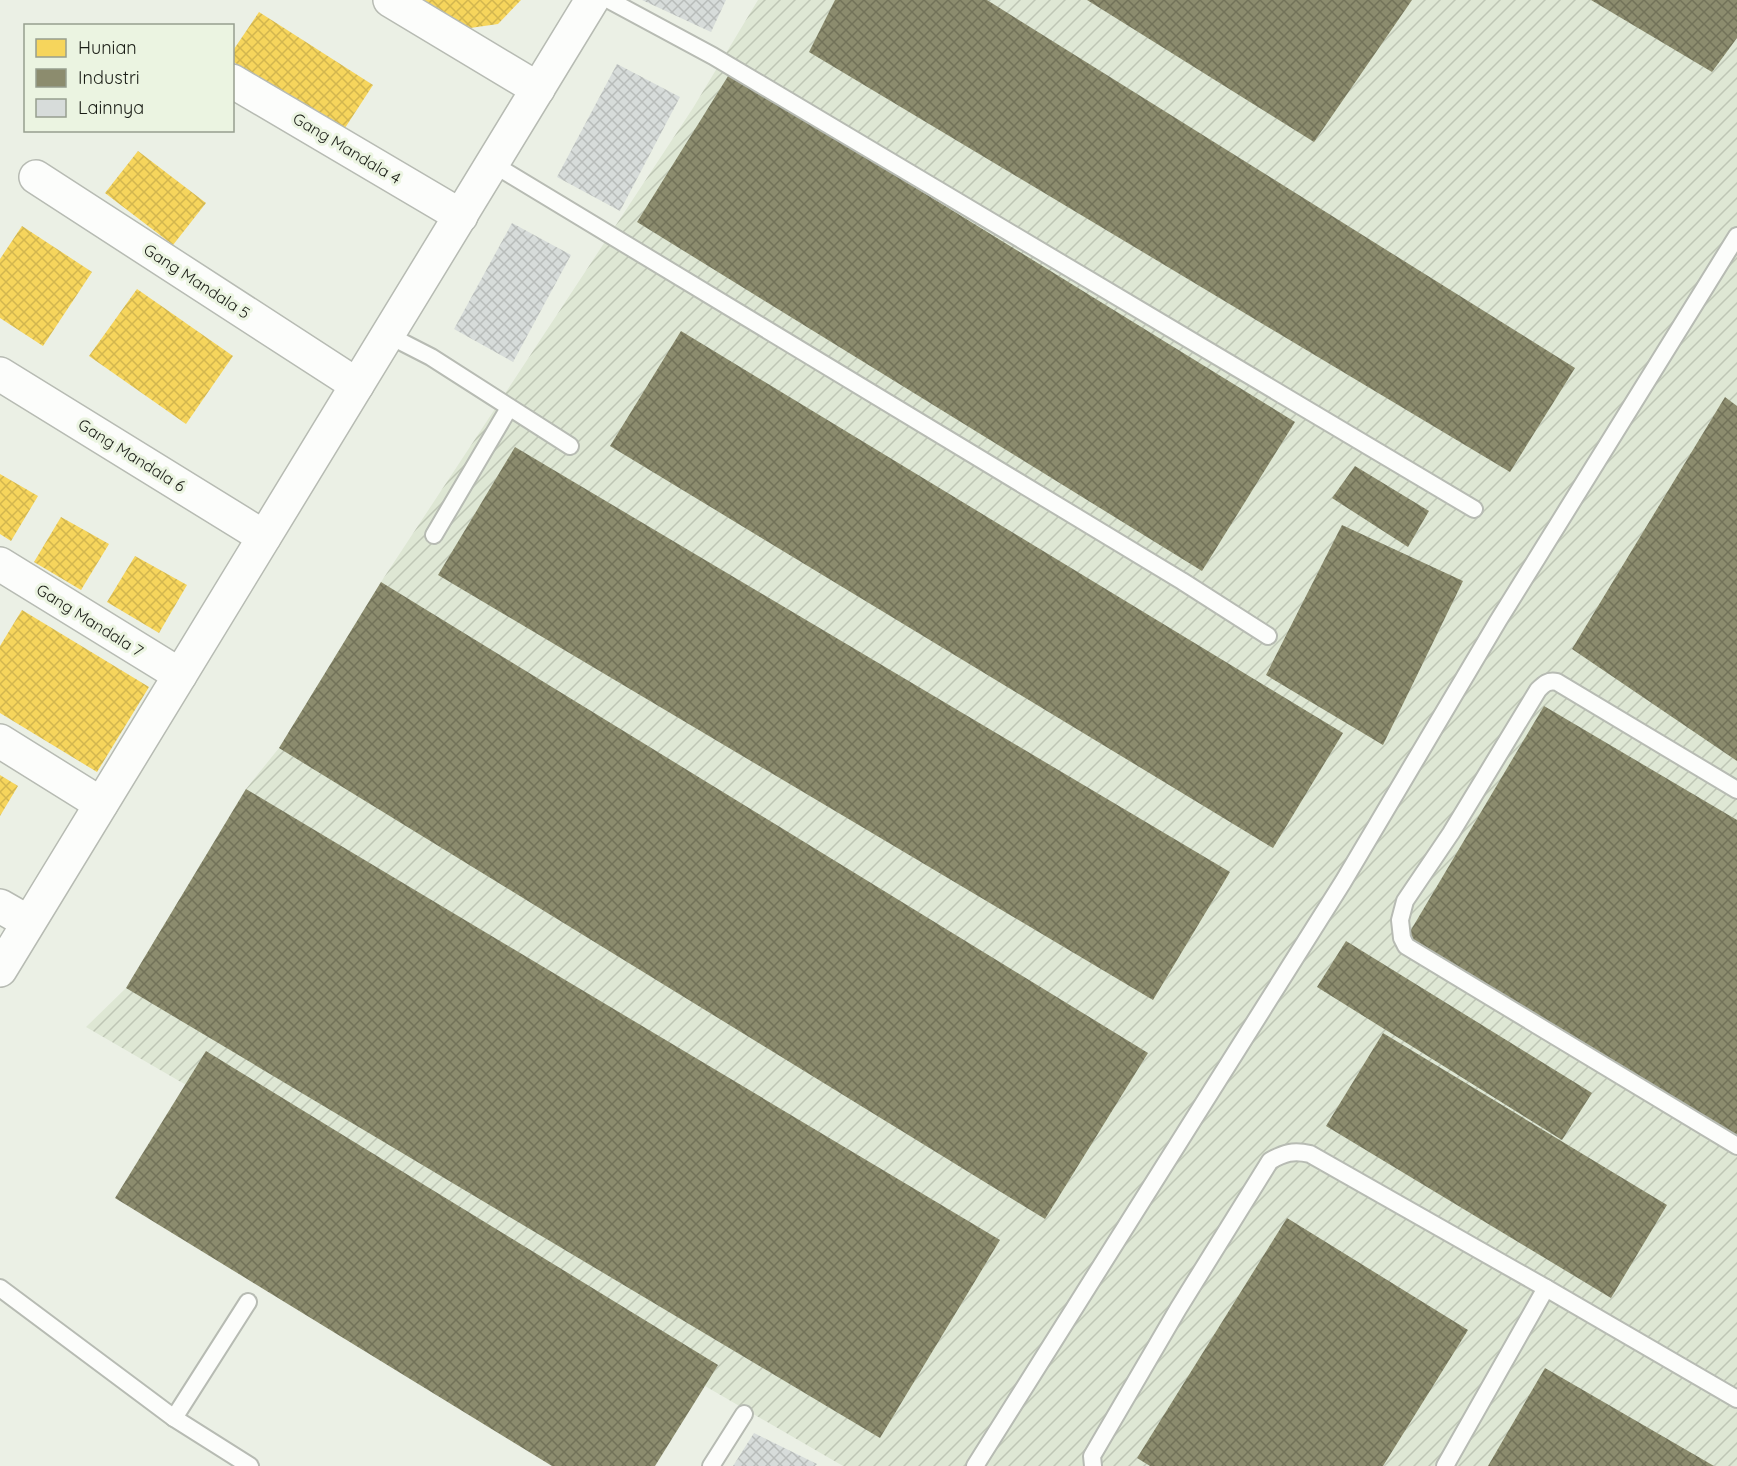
<svg xmlns="http://www.w3.org/2000/svg" width="1737" height="1466" viewBox="0 0 1737 1466" font-family="Quicksand,sans-serif">
  <style>
    .industrial { fill: url(#industrial-furrows) }
    .homes { fill: url(#homes-cross-hatch) }
    .industry { fill: url(#industry-cross-hatch) }
    .building { fill: url(#building-cross-hatch) }
    .lines { fill: none; stroke-linecap: round; stroke-linejoin: round }
    .lane-casing { stroke: #b7bbb3; stroke-width: 20 }
    .street-casing { stroke: #b7bbb3; stroke-width: 36 }
    .lane { stroke: #fcfdfb; stroke-width: 16 }
    .street { stroke: #fcfdfb; stroke-width: 33 }
    .labels { text-anchor: middle; stroke-width: 6; stroke-linejoin: round; paint-order: stroke }
    .street-label { font-size: 16px; fill: #191c15; stroke: #ebf4e1 }
  </style>
  <defs>
    <pattern id="industrial-furrows" width="10" height="10" patternUnits="userSpaceOnUse" patternTransform="scale(1.5)"><rect width="10" height="10" fill="#dee7d4"/><path d="M-1 1l2-2M0 10L10 0M9 11l2-2" fill="none" stroke="#bec6b5"/></pattern>
    <pattern id="homes-cross-hatch" width="8" height="8" patternUnits="userSpaceOnUse" patternTransform="scale(1.5)"><rect width="8" height="8" fill="#f6d55c"/><path d="M0 0l8 8M0 8l8-8" fill="none" stroke="#d2b64f"/></pattern>
    <pattern id="industry-cross-hatch" width="8" height="8" patternUnits="userSpaceOnUse" patternTransform="scale(1.5)"><rect width="8" height="8" fill="#8c8c6e"/><path d="M0 0l8 8M0 8l8-8" fill="none" stroke="#727259"/></pattern>
    <pattern id="building-cross-hatch" width="8" height="8" patternUnits="userSpaceOnUse" patternTransform="scale(1.5)"><rect width="8" height="8" fill="#d7dcda"/><path d="M0 0l8 8M0 8l8-8" fill="none" stroke="#b8bcba"/></pattern>
  </defs>
  <rect width="100%" height="100%" fill="#ebf0e5"/>
  <path class="industrial" d="M 758,0 L 1737,0 L 1737,1466 L 843,1466 L 86,1027 L 126,988 L 246,789 L 279,748 L 381,582 L 693,108 Z"/>
  <g class="homes">
    <path d="M 423,0 L 521,0 L 498,24 L 470,28 Z"/>
    <path d="M 259,12 L 373,85 L 343,131 L 232,61 L 232,52 Z"/>
    <path d="M 138,151 L 206,203 L 173,245 L 105,193 Z"/>
    <path d="M 22,226 L 92,272 L 43,346 L 0,318 L 0,259 Z"/>
    <path d="M 137,289 L 233,356 L 186,424 L 89,356 Z"/>
    <path d="M 0,474 L 38,496 L 11,541 L 0,534 Z"/>
    <path d="M 61,517 L 109,544 L 81,590 L 34,562 Z"/>
    <path d="M 135,556 L 187,585 L 159,633 L 107,602 Z"/>
    <path d="M 22,610 L 149,687 L 97,772 L 0,713 L 0,646 Z"/>
    <path d="M 0,775 L 18,786 L 0,816 Z"/>
  </g>
  <g class="industry">
    <path d="M 835,0 L 987,0 L 1575,368 L 1510,472 L 809,52 Z"/>
    <path d="M 1087,0 L 1412,0 L 1314,142 Z"/>
    <path d="M 1591,0 L 1737,0 L 1737,38 L 1712,72 Z"/>
    <path d="M 730,73 L 1295,422 L 1202,571 L 637,222 Z"/>
    <path d="M 681,331 L 1343,733 L 1273,848 L 610,446 Z"/>
    <path d="M 1725,397 L 1737,406 L 1737,761 L 1572,649 Z"/>
    <path d="M 515,447 L 1230,872 L 1153,1000 L 438,575 Z"/>
    <path d="M 1355,466 L 1429,511 L 1408,547 L 1332,498 Z"/>
    <path d="M 1342,525 L 1463,581 L 1383,745 L 1266,675 Z"/>
    <path d="M 381,582 L 1148,1053 L 1045,1219 L 279,748 Z"/>
    <path d="M 1544,706 L 1737,820 L 1737,1136 L 1405,940 Z"/>
    <path d="M 246,789 L 1000,1240 L 880,1438 L 126,988 Z"/>
    <path d="M 1346,941 L 1592,1093 L 1562,1140 L 1317,987 Z"/>
    <path d="M 1383,1033 L 1667,1205 L 1611,1298 L 1326,1126 Z"/>
    <path d="M 206,1051 L 718,1365 L 655,1466 L 552,1466 L 115,1198 Z"/>
    <path d="M 1287,1218 L 1468,1330 L 1383,1466 L 1150,1466 L 1137,1458 Z"/>
    <path d="M 1545,1368 L 1714,1466 L 1488,1466 Z"/>
  </g>
  <g class="building">
    <path d="M 642,0 L 726,0 L 711,32 Z"/>
    <path d="M 617,64 L 680,97 L 620,211 L 557,177 Z"/>
    <path d="M 512,223 L 571,255 L 513,362 L 454,329 Z"/>
    <path d="M 754,1433 L 817,1464 L 815,1466 L 733,1466 Z"/>
  </g>
  <g class="lines">
    <defs>
      <g id="lane">
        <path d="M 609,0 L 713,56 L 1474,509"/>
        <path d="M 493,164 L 1182,581 L 1268,636"/>
        <path d="M 388,335 L 431,357 L 570,446"/>
        <path d="M 434,535 L 509,408"/>
        <path d="M 1737,790 L 1557,682 C 1548,680 1544,684 1538,690 L 1451,833 L 1405,901 L 1400,920 L 1402,938 L 1406,946 L 1737,1146"/>
        <path d="M 0,1288 L 174,1418 L 250,1466"/>
        <path d="M 174,1418 L 248,1302"/>
        <path d="M 711,1466 L 744,1414"/>
        <path d="M 975,1466 L 1343,882 L 1498,621 L 1737,236"/>
        <path d="M 1093,1466 L 1092,1456 L 1178,1309 L 1270,1161 C 1284,1153 1293,1150 1310,1154 L 1546,1288 L 1737,1399"/>
        <path d="M 1445,1466 L 1546,1288"/>
      </g>
      <g id="street">
        <path d="M 390,0 L 538,89"/>
        <path d="M 232,81 L 461,216"/>
        <path d="M 36,177 L 357,385"/>
        <path d="M 0,374 L 264,537"/>
        <path d="M 0,564 L 180,675"/>
        <path d="M 0,741 L 101,804"/>
        <path d="M 0,906 L 28,922"/>
        <path d="M 0,970 L 592,0"/>
      </g>
    </defs>
    <use href="#lane" class="lane-casing"/>
    <use href="#street" class="street-casing"/>
    <use href="#lane" class="lane"/>
    <use href="#street" class="street"/>
  </g>
  <g class="labels">
    <g class="street-label">
      <text transform="translate(347 148) rotate(31)" y="6">Gang Mandala 4</text>
      <text transform="translate(197 281) rotate(33)" y="6">Gang Mandala 5</text>
      <text transform="translate(132 455) rotate(32)" y="6">Gang Mandala 6</text>
      <text transform="translate(90 620) rotate(32)" y="6">Gang Mandala 7</text>
    </g>
  </g>
  <rect x="24" y="24" width="210" height="108" fill="#ebf4e1" stroke="#979e8f" stroke-width="1.5"/>
  <rect x="36" y="39" width="30" height="18" fill="#f6d55c" stroke="#979e8f" stroke-width="1.5"/>
  <text x="78" y="54" font-size="18" fill="#191c15">Hunian</text>
  <rect x="36" y="69" width="30" height="18" fill="#8c8c6e" stroke="#979e8f" stroke-width="1.5"/>
  <text x="78" y="84" font-size="18" fill="#191c15">Industri</text>
  <rect x="36" y="99" width="30" height="18" fill="#d7dcda" stroke="#979e8f" stroke-width="1.5"/>
  <text x="78" y="114" font-size="18" fill="#191c15">Lainnya</text>
</svg>
